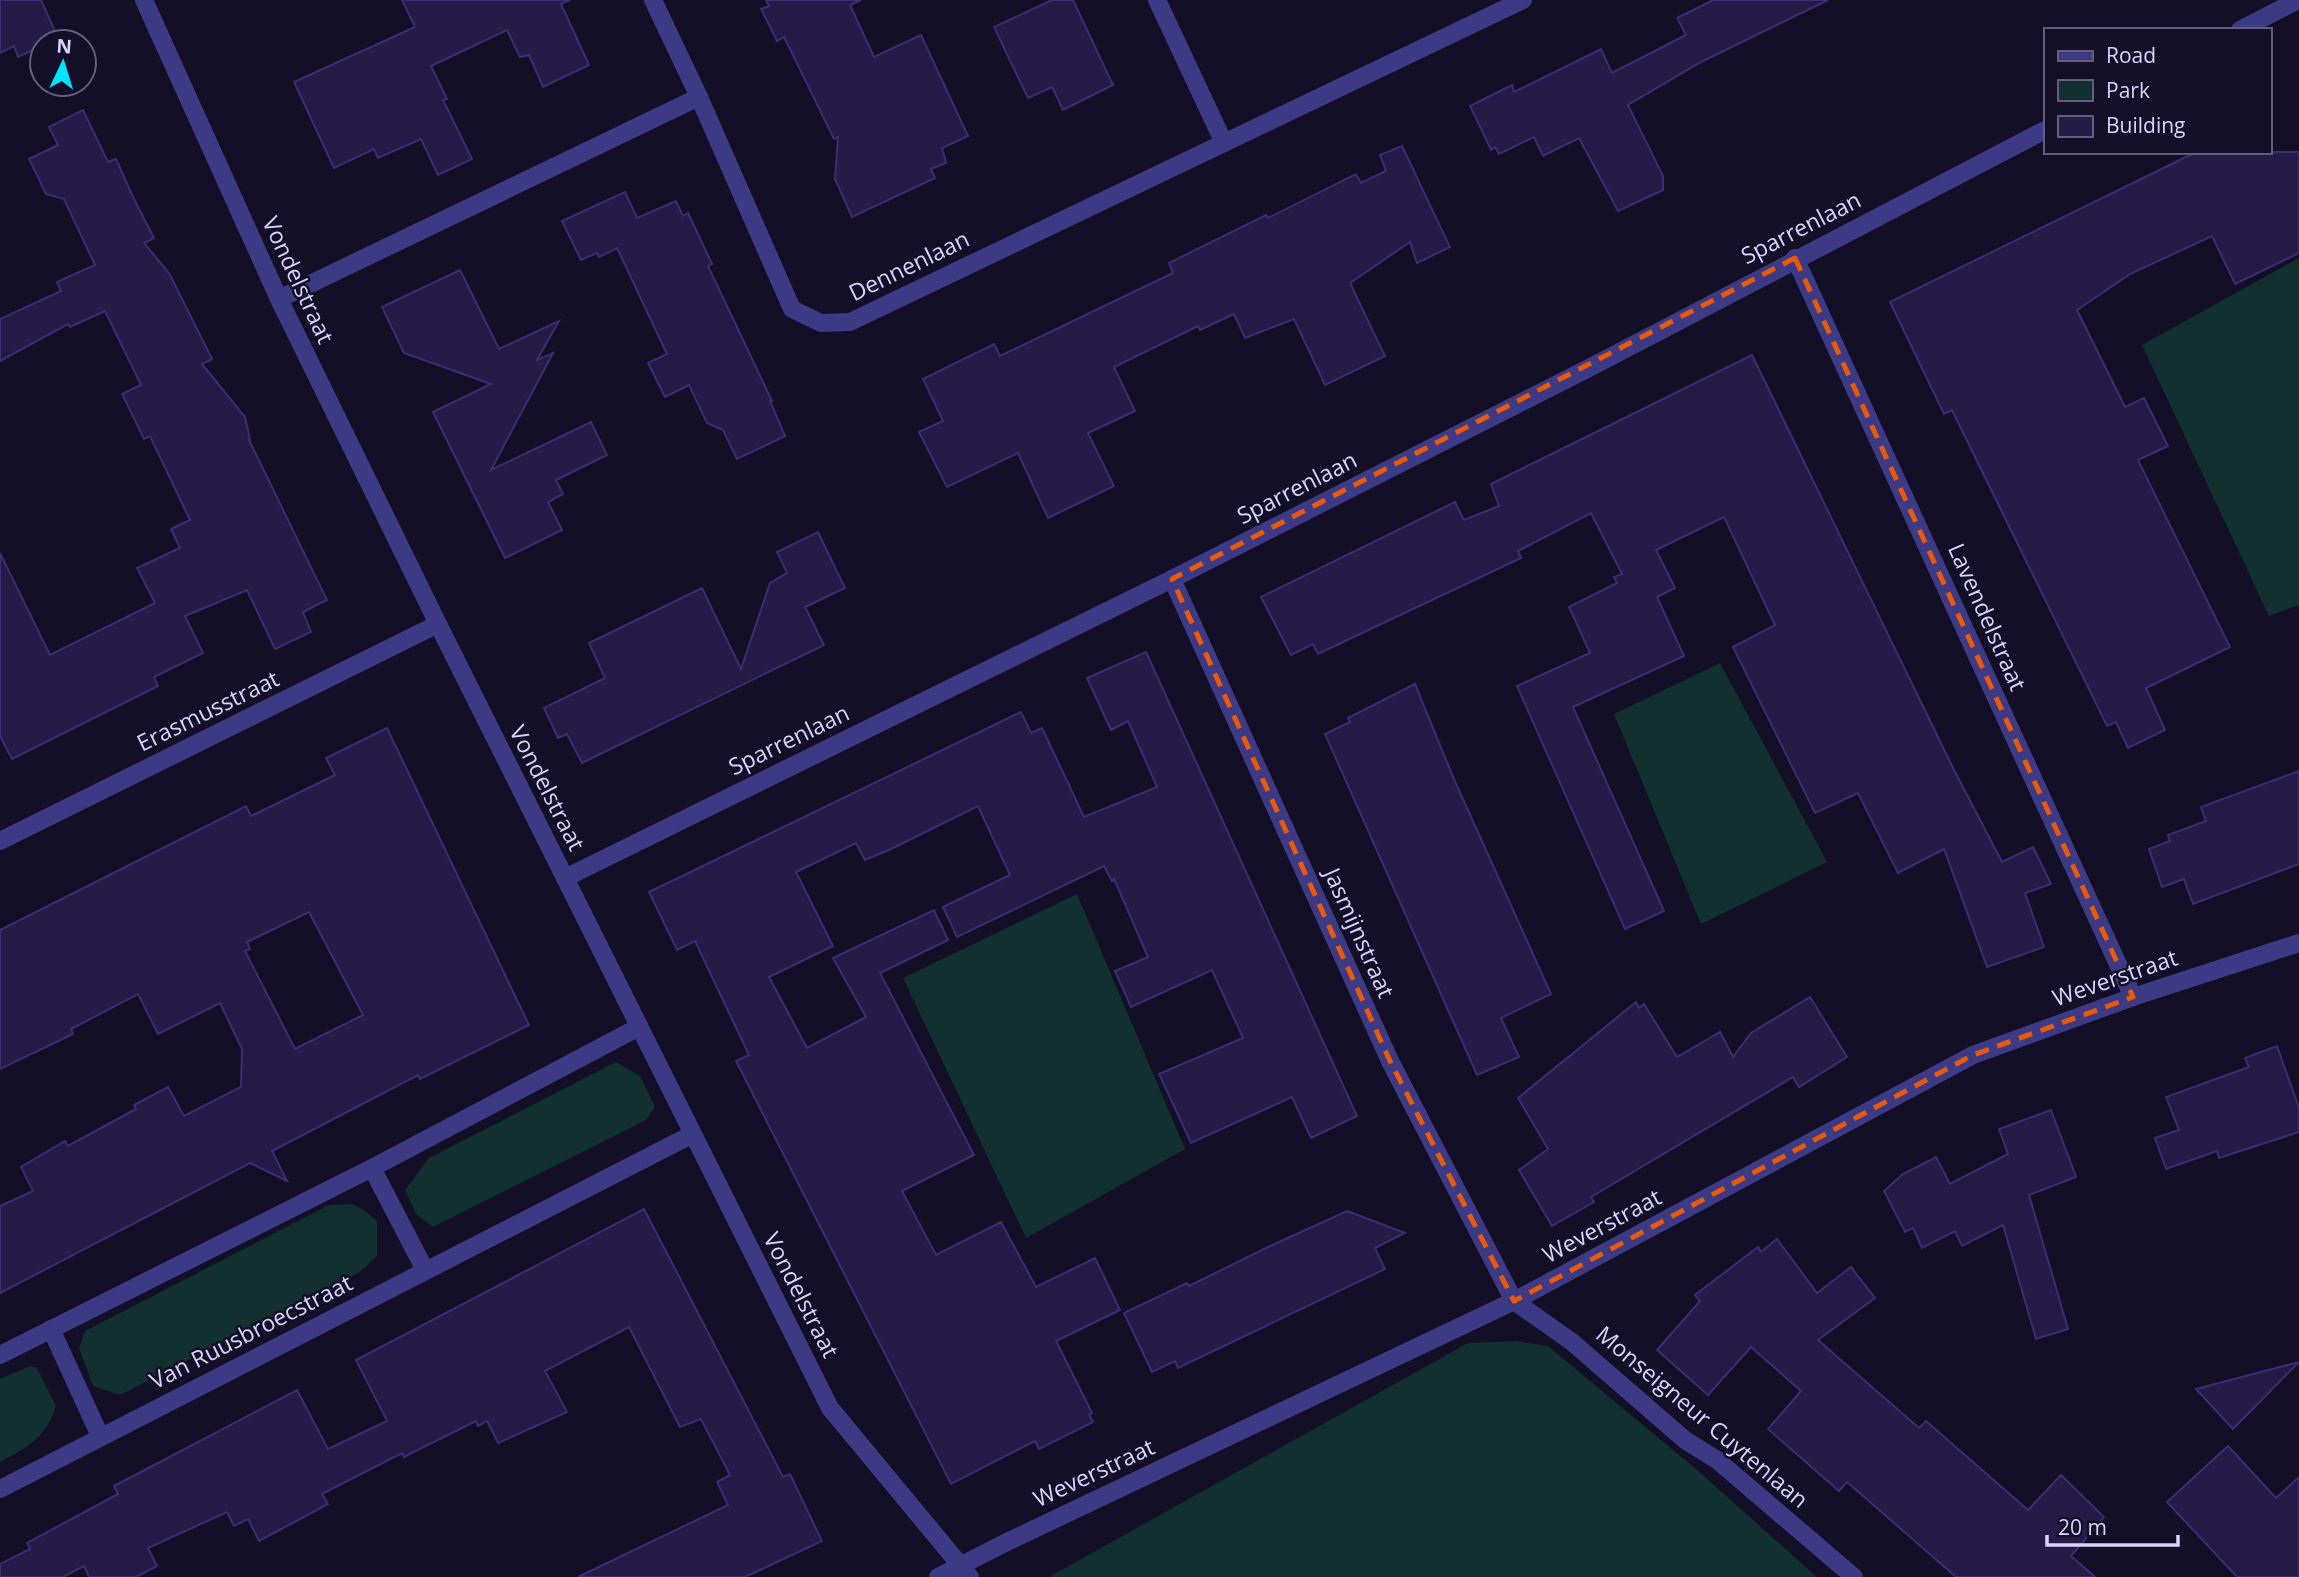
<svg xmlns="http://www.w3.org/2000/svg" width="2299" height="1577" viewBox="0 0 2299 1577" font-family="'Open Sans',sans-serif">
  <style>
    .green { fill: #12302f }
    .building { fill: #241b47; stroke: #3b2d73; stroke-width: 2; fill-rule: evenodd }
    .lines { fill: none; stroke-linecap: round; stroke-linejoin: round }
    .minor { stroke: #3d3a85; stroke-width: 18 }
    .marked { fill: none; stroke: #e8590c; stroke-width: 5; stroke-dasharray: 14 9; stroke-linejoin: round }
    .labels { text-anchor: middle; stroke-width: 5; stroke-linejoin: round; paint-order: stroke }
    .street-label { font-size: 23px; fill: #d9d4ff; stroke: #130f26 }
  </style>
  <rect width="100%" height="100%" fill="#130f26"/>
  <g class="green">
    <path d="M 2299,258 L 2299,605 L 2269,616 L 2142,345 Z"/>
    <path d="M 1720,663 L 1827,862 L 1701,924 L 1614,714 Z"/>
    <path d="M 1077,894 L 1185,1149 L 1026,1238 L 903,978 Z"/>
    <path d="M 616,1062 L 640,1076 L 655,1107 L 646,1120 L 433,1227 L 416,1214 L 405,1190 L 429,1158 Z"/>
    <path d="M 352,1204 L 364,1210 L 377,1221 L 377,1256 L 360,1272 L 120,1395 L 93,1386 L 79,1348 L 85,1331 L 329,1205 Z"/>
    <path d="M 1517,1341 L 1548,1346 L 1697,1470 L 1817,1577 L 1049,1577 L 1468,1343 Z"/>
    <path d="M 30,1366 L 37,1368 L 56,1406 C 46,1438 28,1447 0,1462 L 0,1379 Z"/>
  </g>
  <g class="building">
    <path d="M 0,0 L 41,0 L 58,38 L 50,42 L 42,42 L 42,46 L 18,57 L 14,46 L 0,53 Z"/>
    <path d="M 402,0 L 570,0 L 561,4 L 589,65 L 543,87 L 529,55 L 520,57 L 507,30 L 431,66 L 447,99 L 443,100 L 472,159 L 438,175 L 421,139 L 378,158 L 374,149 L 334,168 L 294,82 L 415,27 Z"/>
    <path d="M 766,0 L 861,0 L 850,5 L 874,57 L 921,35 L 968,136 L 942,148 L 946,163 L 931,169 L 935,178 L 852,217 L 835,179 L 838,137 L 834,139 L 784,37 L 777,41 L 761,9 L 769,6 Z"/>
    <path d="M 1052,0 L 1073,0 L 1113,85 L 1063,110 L 1052,87 L 1028,98 L 994,27 Z"/>
    <path d="M 1713,0 L 1828,0 L 1701,62 L 1628,105 L 1663,176 L 1663,190 L 1618,211 L 1579,138 L 1543,156 L 1534,137 L 1499,154 L 1495,147 L 1491,150 L 1470,106 L 1512,85 L 1514,92 L 1601,49 L 1612,73 L 1686,35 L 1677,18 Z"/>
    <path d="M 83,110 L 108,162 L 116,159 L 134,199 L 154,238 L 144,243 L 169,273 L 212,359 L 202,364 L 245,417 L 250,440 L 249,440 L 327,600 L 303,612 L 311,632 L 275,649 L 247,590 L 185,616 L 203,653 L 154,677 L 158,686 L 12,759 L 0,736 L 0,553 L 50,655 L 155,603 L 137,568 L 180,548 L 171,529 L 190,520 L 150,436 L 144,439 L 122,394 L 141,385 L 105,311 L 70,327 L 68,324 L 0,361 L 0,319 L 61,291 L 57,282 L 95,265 L 64,199 L 46,194 L 29,159 L 58,145 L 49,127 Z"/>
    <path d="M 1402,146 L 1450,247 L 1417,263 L 1410,242 L 1350,283 L 1385,356 L 1325,385 L 1294,319 L 1245,338 L 1234,314 L 1200,330 L 1198,326 L 1114,367 L 1135,411 L 1088,433 L 1114,486 L 1048,518 L 1018,453 L 947,487 L 919,432 L 943,421 L 923,379 L 994,344 L 1000,356 L 1173,273 L 1169,263 L 1266,215 L 1268,218 L 1356,174 L 1361,183 L 1386,171 L 1380,155 Z"/>
    <path d="M 2196,152 L 2299,152 L 2299,253 L 2235,284 L 2212,236 L 2130,274 L 2077,310 L 2125,407 L 2144,398 L 2168,446 L 2138,460 L 2230,647 L 2146,688 L 2165,730 L 2128,748 L 2116,722 L 2107,726 L 1952,410 L 1944,414 L 1890,302 Z"/>
    <path d="M 625,192 L 637,218 L 676,201 L 683,216 L 688,213 L 712,264 L 708,266 L 772,401 L 770,401 L 785,436 L 737,459 L 723,430 L 707,423 L 689,385 L 665,397 L 648,363 L 667,354 L 617,248 L 599,257 L 597,253 L 581,260 L 562,221 Z"/>
    <path d="M 460,270 L 499,349 L 559,321 L 537,360 L 553,353 L 491,470 L 591,422 L 607,455 L 556,480 L 563,494 L 548,502 L 562,530 L 505,558 L 433,412 L 491,384 L 404,353 L 382,307 Z"/>
    <path d="M 1752,355 L 1954,770 L 2002,862 L 2033,847 L 2051,884 L 2025,893 L 2044,947 L 1987,967 L 1944,849 L 1898,873 L 1858,793 L 1815,813 L 1733,647 L 1775,625 L 1724,517 L 1656,550 L 1675,588 L 1657,597 L 1684,656 L 1573,707 L 1664,911 L 1625,929 L 1517,686 L 1590,653 L 1569,607 L 1617,583 L 1614,577 L 1622,574 L 1591,513 L 1518,551 L 1521,558 L 1318,654 L 1313,644 L 1291,655 L 1261,597 L 1455,502 L 1464,520 L 1499,506 L 1491,484 Z"/>
    <path d="M 818,532 L 845,588 L 805,607 L 824,645 L 582,763 L 567,734 L 558,738 L 544,708 L 605,678 L 589,643 L 702,588 L 741,669 L 770,583 L 787,573 L 777,552 Z"/>
    <path d="M 1146,652 L 1357,1116 L 1311,1138 L 1292,1097 L 1191,1143 L 1159,1074 L 1243,1038 L 1212,970 L 1131,1007 L 1115,971 L 1148,957 L 1114,879 L 1112,881 L 1104,866 L 957,937 L 943,907 L 1010,875 L 978,806 L 889,850 L 865,860 L 856,843 L 796,872 L 833,946 L 769,977 L 807,1048 L 866,1017 L 833,958 L 934,910 L 948,940 L 880,973 L 974,1155 L 902,1191 L 936,1255 L 1001,1222 L 1036,1287 L 1095,1258 L 1120,1310 L 1056,1341 L 1092,1413 L 1089,1414 L 1093,1422 L 1039,1449 L 1035,1441 L 951,1484 L 736,1061 L 749,1055 L 695,941 L 677,950 L 649,892 L 1021,712 L 1031,733 L 1042,728 L 1084,817 L 1157,787 L 1128,721 L 1111,730 L 1087,678 Z"/>
    <path d="M 1415,684 L 1453,777 L 1551,994 L 1501,1018 L 1519,1057 L 1477,1075 L 1325,734 L 1350,722 L 1348,718 Z"/>
    <path d="M 387,728 L 529,1025 L 420,1079 L 418,1075 L 272,1151 L 287,1181 L 250,1163 L 0,1293 L 0,1206 L 33,1191 L 21,1167 L 65,1141 L 68,1146 L 136,1109 L 134,1105 L 168,1087 L 184,1116 L 241,1087 L 242,1049 L 220,1003 L 158,1034 L 138,994 L 71,1029 L 73,1034 L 0,1069 L 0,930 L 246,806 L 251,816 L 335,775 L 326,758 ZM 309,912 L 363,1015 L 295,1049 L 245,951 L 250,949 L 247,942 Z"/>
    <path d="M 2299,771 L 2299,864 L 2193,904 L 2184,879 L 2162,887 L 2149,849 L 2170,841 L 2168,835 L 2206,821 L 2201,807 Z"/>
    <path d="M 1810,997 L 1847,1057 L 1799,1087 L 1793,1077 L 1591,1197 L 1594,1202 L 1552,1226 L 1519,1170 L 1548,1149 L 1518,1098 L 1636,1002 L 1639,1008 L 1644,1004 L 1677,1057 L 1720,1032 L 1733,1057 L 1751,1033 Z"/>
    <path d="M 2277,1046 L 2299,1108 L 2299,1132 L 2219,1158 L 2217,1151 L 2166,1169 L 2155,1138 L 2179,1130 L 2166,1097 L 2249,1067 L 2245,1058 Z"/>
    <path d="M 2051,1110 L 2076,1177 L 2029,1195 L 2068,1329 L 2036,1339 L 2003,1225 L 1962,1246 L 1955,1231 L 1922,1248 L 1913,1228 L 1905,1232 L 1884,1191 L 1903,1174 L 1936,1157 L 1950,1184 L 2008,1154 L 1999,1129 Z"/>
    <path d="M 644,1209 L 783,1477 L 790,1474 L 822,1541 L 745,1577 L 578,1577 L 728,1505 L 717,1482 L 730,1475 L 701,1419 L 680,1427 L 629,1327 L 545,1371 L 567,1412 L 498,1443 L 487,1421 L 478,1426 L 476,1421 L 404,1457 L 402,1453 L 322,1494 L 328,1504 L 259,1541 L 248,1519 L 234,1526 L 227,1512 L 148,1548 L 157,1566 L 136,1577 L 89,1577 L 84,1566 L 63,1577 L 0,1577 L 0,1564 L 30,1549 L 27,1543 L 118,1494 L 114,1486 L 297,1390 L 328,1449 L 387,1421 L 356,1360 Z"/>
    <path d="M 1347,1211 L 1405,1233 L 1375,1248 L 1385,1269 L 1178,1368 L 1175,1361 L 1152,1372 L 1124,1313 L 1187,1283 L 1189,1286 L 1268,1247 Z"/>
    <path d="M 1777,1239 L 1817,1293 L 1851,1267 L 1875,1298 L 1818,1340 L 1919,1428 L 1926,1421 L 2028,1510 L 2061,1475 L 2104,1517 L 2071,1556 L 2095,1577 L 1956,1577 L 1847,1482 L 1839,1491 L 1768,1429 L 1801,1391 L 1751,1347 L 1708,1395 L 1657,1350 L 1700,1301 L 1695,1295 L 1758,1247 L 1761,1252 Z"/>
    <path d="M 2299,1362 L 2233,1429 L 2196,1389 Z"/>
    <path d="M 2228,1446 L 2276,1498 L 2299,1477 L 2299,1577 L 2237,1577 L 2167,1502 Z"/>
  </g>
  <g class="lines">
    <g class="minor">
      <path d="M 144,0 L 279,299 L 438,624 L 830,1408 L 970,1577"/>
      <path d="M 653,0 L 699,97"/>
      <path d="M 1157,0 L 1224,143"/>
      <path d="M 2240,30 L 2298,0"/>
      <path d="M 1795,258 L 2133,997"/>
      <path d="M 279,299 L 699,97 L 792,309 L 821,323 L 850,322 L 1523,0"/>
      <path d="M 1172,579 L 1390,1061 L 1514,1301 L 1572,1342 L 1685,1440 L 1717,1460 L 1854,1577"/>
      <path d="M 0,841 L 438,624"/>
      <path d="M 565,878 L 1172,579 L 1587,369 L 2045,130"/>
      <path d="M 372,1168 L 425,1270"/>
      <path d="M 51,1329 L 100,1436"/>
      <path d="M 0,1355 L 372,1168 L 639,1027"/>
      <path d="M 0,1489 L 693,1134"/>
      <path d="M 938,1577 L 1007,1542 L 1514,1301 L 1973,1055 L 2133,997 L 2299,943"/>
    </g>
  </g>
  <path class="marked" d="M 1795,258 L 2133,997 L 1973,1055 L 1514,1301 L 1390,1061 L 1172,579 Z"/>
  <g class="labels">
    <g class="street-label">
      <text transform="translate(1801 228) rotate(-27)" y="8">Sparrenlaan</text>
      <text transform="translate(909 266) rotate(-26)" y="8">Dennenlaan</text>
      <text transform="translate(298 280) rotate(65)" y="8">Vondelstraat</text>
      <text transform="translate(1297 488) rotate(-27)" y="8">Sparrenlaan</text>
      <text transform="translate(1987 617) rotate(66)" y="8">Lavendelstraat</text>
      <text transform="translate(208 711) rotate(-26)" y="8">Erasmusstraat</text>
      <text transform="translate(789 740) rotate(-26)" y="8">Sparrenlaan</text>
      <text transform="translate(547 788) rotate(63)" y="8">Vondelstraat</text>
      <text transform="translate(1359 933) rotate(66)" y="8">Jasmijnstraat</text>
      <text transform="translate(2115 978) rotate(-19)" y="8">Weverstraat</text>
      <text transform="translate(1602 1226) rotate(-28)" y="8">Weverstraat</text>
      <text transform="translate(801 1295) rotate(63)" y="8">Vondelstraat</text>
      <text transform="translate(251 1332) rotate(-27)" y="8">Van Ruusbroecstraat</text>
      <text transform="translate(1702 1417) rotate(40)" y="8">Monseigneur Cuytenlaan</text>
      <text transform="translate(1094 1473) rotate(-25)" y="8">Weverstraat</text>
    </g>
  </g>
  <rect x="2044" y="28" width="228" height="126" fill="#130f26" stroke="#625e7d" stroke-width="2"/>
  <rect x="2058" y="51" width="35" height="10" fill="#3d3a85" stroke="#625e7d" stroke-width="2"/>
  <text x="2106" y="63" font-size="21" fill="#d9d4ff">Road</text>
  <rect x="2058" y="80" width="35" height="21" fill="#12302f" stroke="#625e7d" stroke-width="2"/>
  <text x="2106" y="98" font-size="21" fill="#d9d4ff">Park</text>
  <rect x="2058" y="116" width="35" height="21" fill="#241b47" stroke="#625e7d" stroke-width="2"/>
  <text x="2106" y="133" font-size="21" fill="#d9d4ff">Building</text>
  <g transform="translate(63 63) rotate(4)"><circle r="33" fill="#130f26" stroke="#625e7d" stroke-width="2"/>
  <path d="M0-5L12 26L0 18L-12 26Z" fill="#00e5ff"/>
  <text y="-10" font-size="19" font-weight="bold" text-anchor="middle" fill="#d9d4ff">N</text>
  </g>
  <path d="M2047 1535v10h131v-10" fill="none" stroke="#d9d4ff" stroke-width="3.5"/>
  <text x="2058" y="1535" font-size="21" fill="#d9d4ff" stroke="#130f26" stroke-width="5" paint-order="stroke">20 m</text>
</svg>
